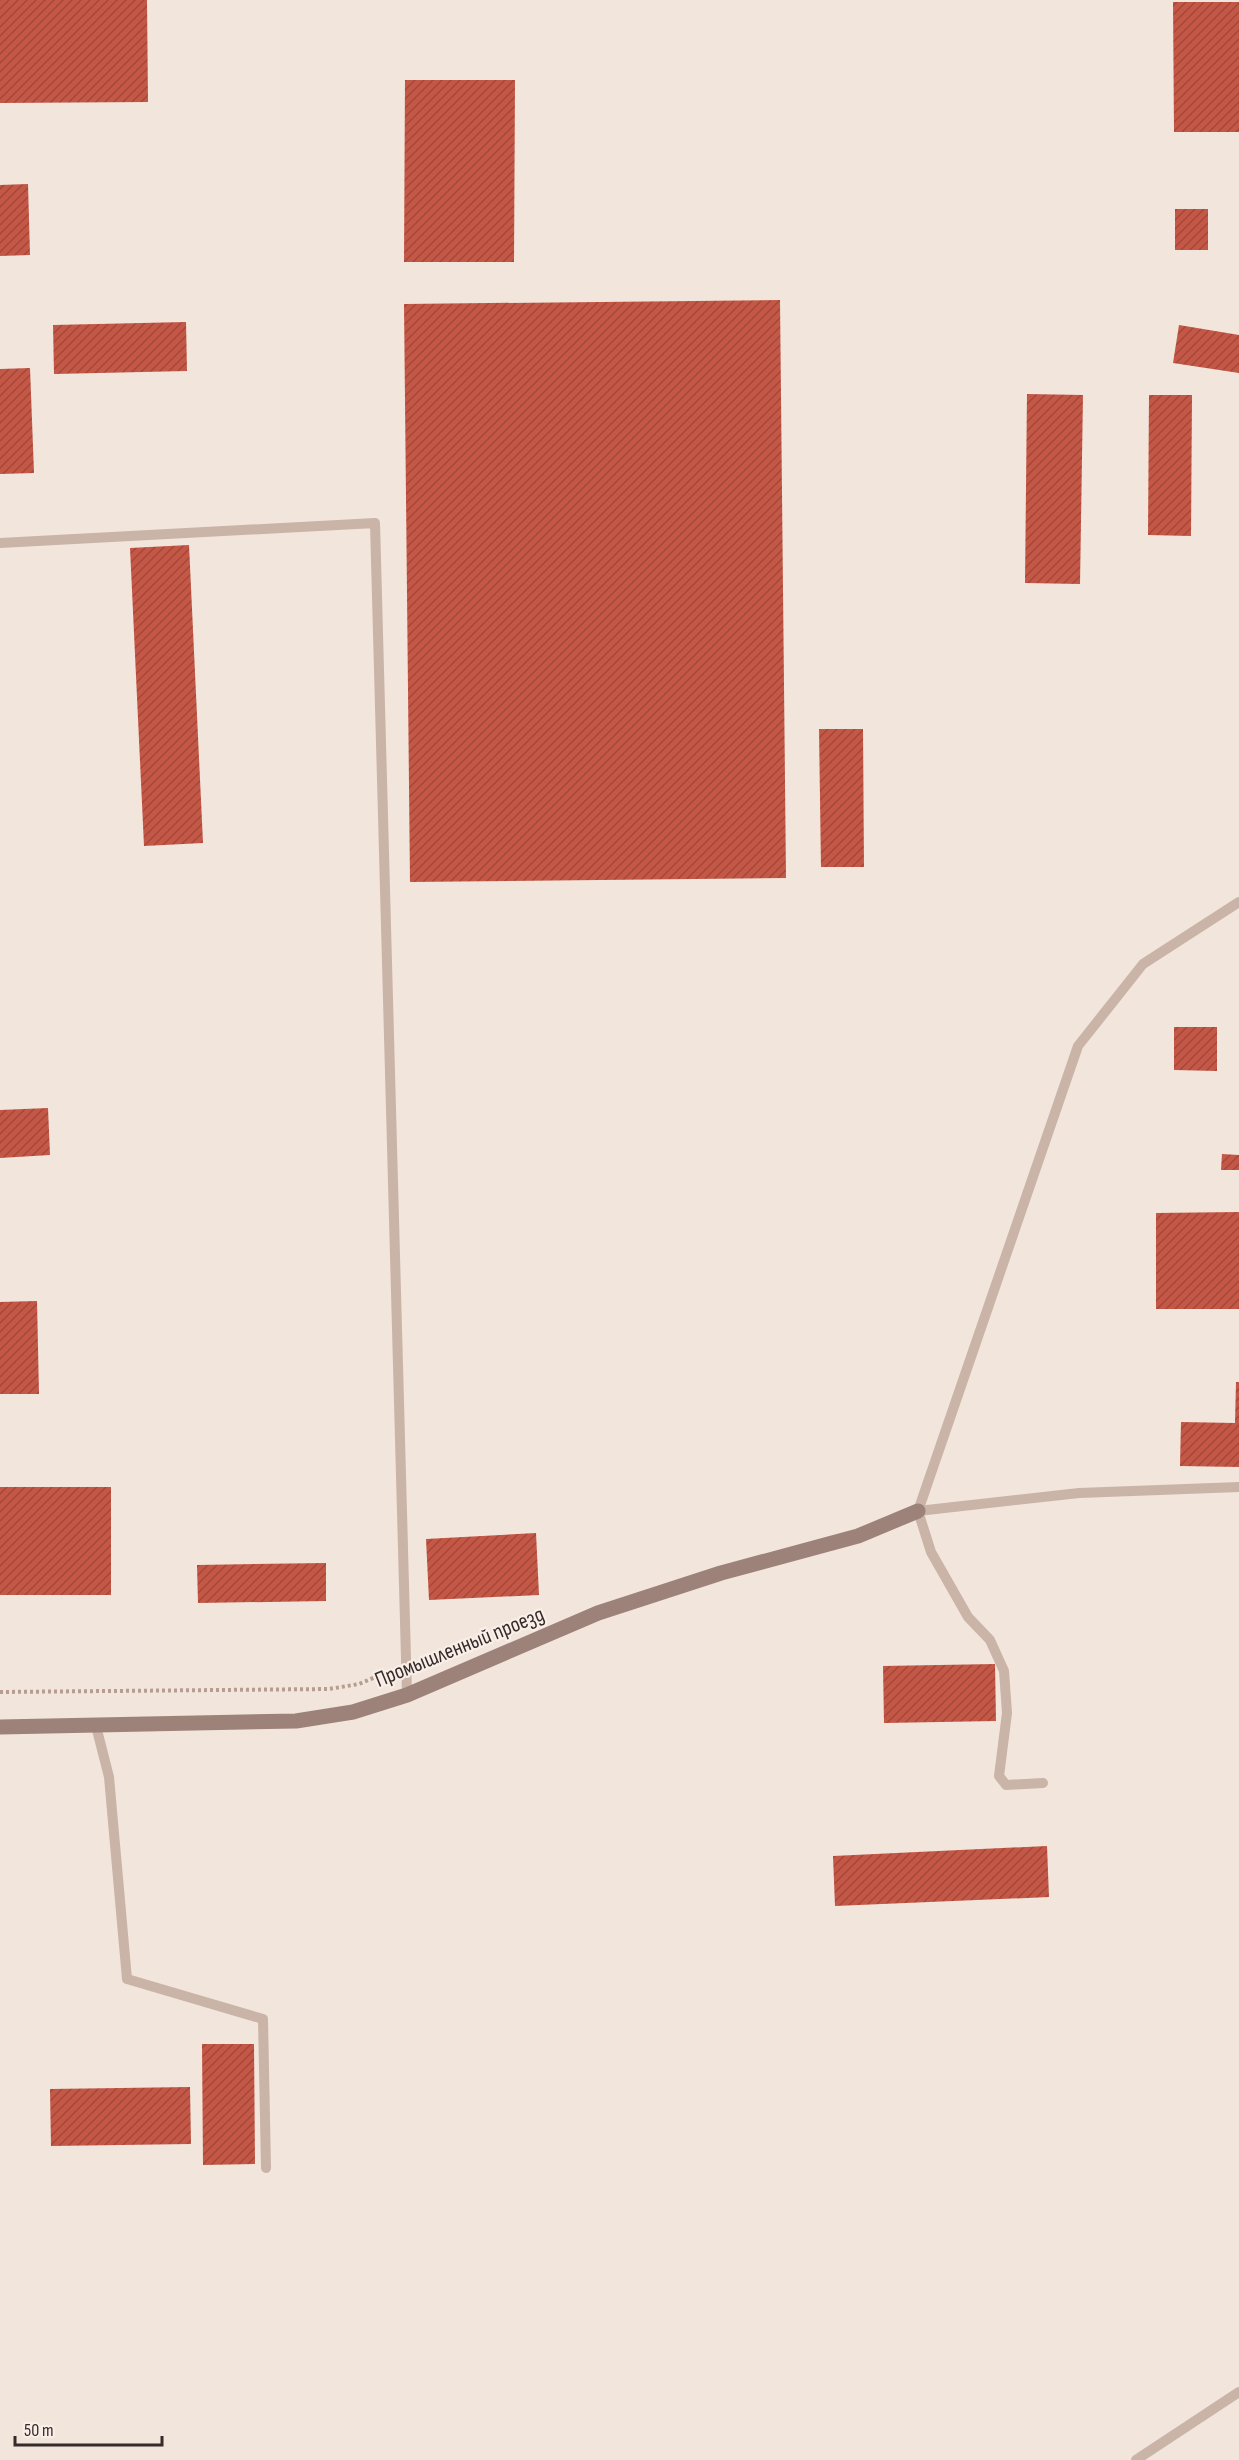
<svg xmlns="http://www.w3.org/2000/svg" width="1239" height="2460" viewBox="0 0 1239 2460" font-family="'Sofia Sans Condensed',sans-serif">
  <style>
    .building { fill: url(#building-hatch) }
    .lines { fill: none; stroke-linecap: round; stroke-linejoin: round }
    .path { stroke: #b59d92; stroke-width: 4; stroke-dasharray: 3 3; stroke-linecap: butt }
    .lane { stroke: #cab3a7; stroke-width: 10 }
    .secondary { stroke: #9d8279; stroke-width: 15 }
    .labels { text-anchor: middle; stroke-width: 4.5; stroke-linejoin: round; paint-order: stroke }
    .street-label { font-size: 22px; fill: #362b28; stroke: #f9efe8 }
  </style>
  <defs>
    <pattern id="building-hatch" width="6" height="6" patternUnits="userSpaceOnUse" patternTransform="scale(1.5)"><rect width="6" height="6" fill="#c55746"/><path d="M-1 1l2-2M0 6l6-6M5 7l2-2" fill="none" stroke="#a1483a"/></pattern>
  </defs>
  <rect width="100%" height="100%" fill="#f2e5db"/>
  <g class="building">
    <path d="M 0,0 L 147,0 L 148,102 L 0,103 Z"/>
    <path d="M 1173,2 L 1239,2 L 1239,132 L 1174,132 Z"/>
    <path d="M 405,80 L 515,80 L 514,262 L 404,262 Z"/>
    <path d="M 28,184 L 30,255 L 0,256 L 0,185 Z"/>
    <rect x="1175" y="209" width="33" height="41"/>
    <path d="M 780,300 L 786,878 L 410,882 L 404,304 Z"/>
    <path d="M 186,322 L 187,371 L 54,374 L 53,325 Z"/>
    <path d="M 1179,325 L 1239,335 L 1239,373 L 1173,363 Z"/>
    <path d="M 30,368 L 34,473 L 0,474 L 0,369 Z"/>
    <path d="M 1027,394 L 1083,395 L 1080,584 L 1025,583 Z"/>
    <path d="M 1149,395 L 1192,395 L 1191,536 L 1148,535 Z"/>
    <path d="M 189,545 L 203,843 L 144,846 L 130,548 Z"/>
    <path d="M 819,729 L 863,729 L 864,867 L 821,867 Z"/>
    <path d="M 1174,1027 L 1217,1027 L 1217,1071 L 1174,1070 Z"/>
    <path d="M 48,1108 L 50,1155 L 0,1158 L 0,1110 Z"/>
    <path d="M 1222,1154 L 1239,1155 L 1239,1170 L 1221,1170 Z"/>
    <path d="M 1239,1212 L 1239,1309 L 1156,1309 L 1156,1213 Z"/>
    <path d="M 37,1301 L 39,1394 L 0,1394 L 0,1302 Z"/>
    <path d="M 1236,1382 L 1239,1382 L 1239,1467 L 1180,1466 L 1181,1422 L 1235,1423 Z"/>
    <rect x="0" y="1487" width="111" height="108"/>
    <path d="M 536,1533 L 539,1595 L 429,1600 L 426,1539 Z"/>
    <path d="M 326,1563 L 326,1601 L 198,1603 L 197,1565 Z"/>
    <path d="M 995,1664 L 996,1721 L 884,1723 L 883,1666 Z"/>
    <path d="M 1047,1846 L 1049,1897 L 835,1906 L 833,1856 Z"/>
    <path d="M 202,2044 L 254,2044 L 255,2164 L 203,2165 Z"/>
    <path d="M 190,2087 L 191,2144 L 51,2146 L 50,2089 Z"/>
  </g>
  <g class="lines">
    <path class="path" d="M 0,1692 L 329,1689 L 359,1684 L 392,1670"/>
    <g class="lane">
      <path d="M 0,543 L 375,523 L 407,1695"/>
      <path d="M 918,1511 L 1079,1493 L 1239,1487"/>
      <path d="M 96,1726 L 109,1777 L 127,1979 L 263,2019 L 266,2168"/>
      <path d="M 1043,1783 L 1006,1785 L 999,1776 L 1007,1713 L 1004,1671 L 990,1640 L 968,1617 L 931,1552 L 918,1511 L 1078,1046 L 1143,964 L 1239,902"/>
      <path d="M 1136,2460 L 1239,2392"/>
    </g>
    <path class="secondary" d="M 0,1727 L 296,1721 L 353,1712 L 407,1695 L 598,1613 L 721,1573 L 858,1536 L 918,1511"/>
  </g>
  <g class="labels">
    <g class="street-label">
      <text transform="translate(459 1646) rotate(-22)" y="8">Промышленный проезд</text>
    </g>
  </g>
  <path d="M15 2436v9h147v-9" fill="none" stroke="#362b28" stroke-width="3"/>
  <text x="24" y="2436" font-size="18" fill="#362b28" stroke="#f9efe8" stroke-width="4.5" paint-order="stroke">50 m</text>
</svg>
